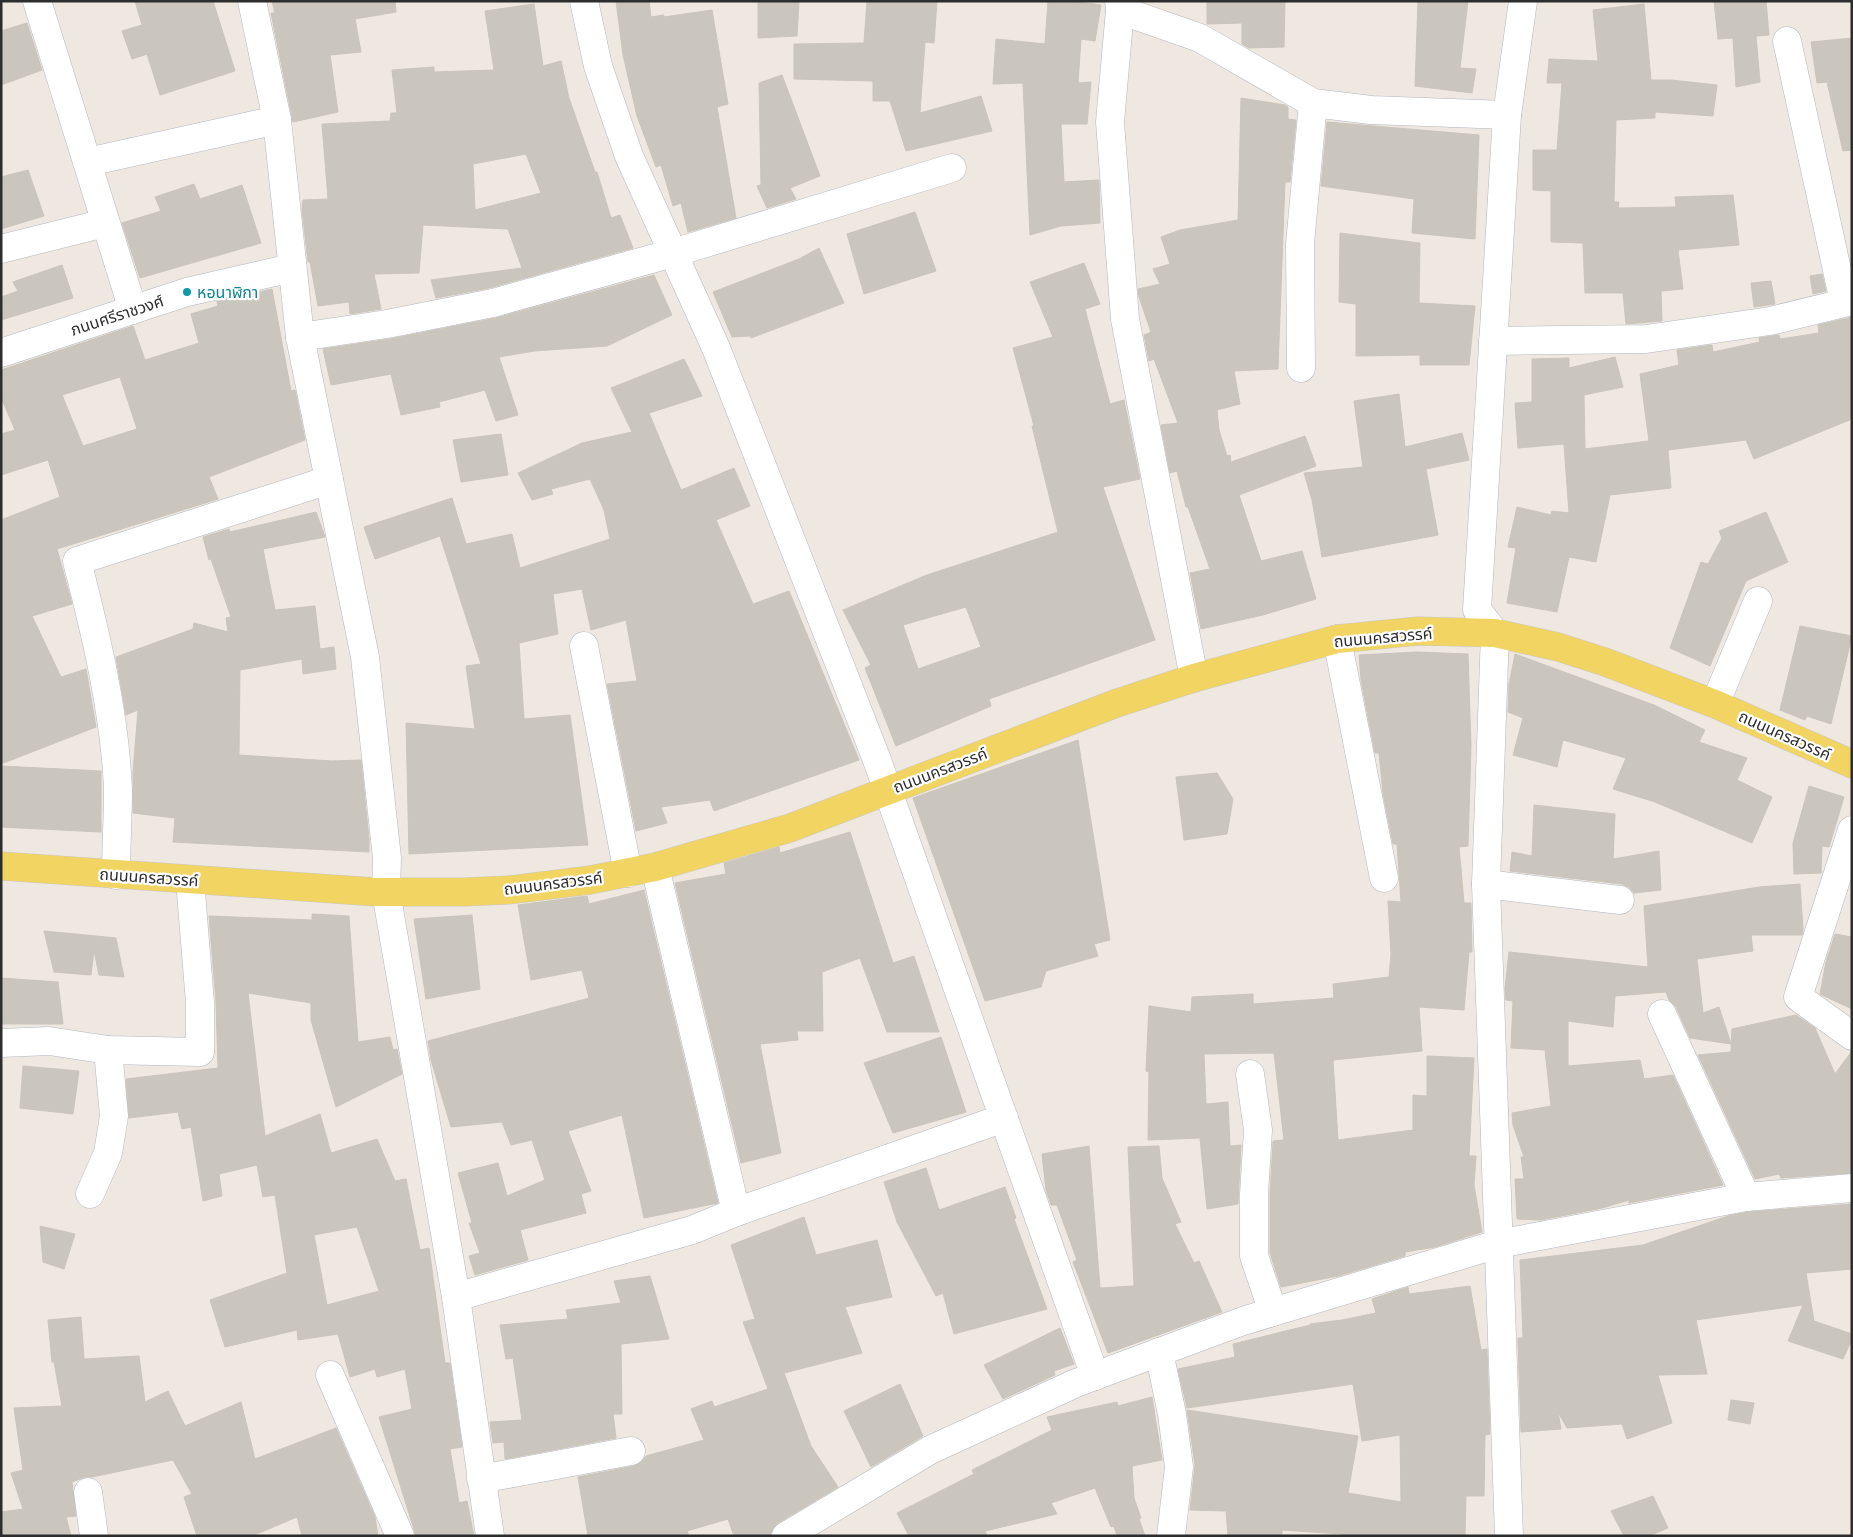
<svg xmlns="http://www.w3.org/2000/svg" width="1853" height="1537" viewBox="0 0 1853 1537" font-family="'Space Grotesk','Noto Sans Thai',sans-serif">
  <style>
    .building { fill: #cac6be; stroke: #cac4b9; fill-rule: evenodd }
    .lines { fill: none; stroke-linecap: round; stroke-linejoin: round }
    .minor-casing { stroke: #b3b5c0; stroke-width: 29 }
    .major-casing { stroke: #c8c8c8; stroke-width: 29 }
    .minor { stroke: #fff; stroke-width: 28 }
    .major { stroke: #f1d462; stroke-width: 28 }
    .culture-dot { fill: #0f9aa8; stroke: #fff; stroke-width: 2 }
    .labels { text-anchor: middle; stroke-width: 4.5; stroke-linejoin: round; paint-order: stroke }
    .culture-label { font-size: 16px; fill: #0d838f; stroke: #fff; text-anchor: start }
    .street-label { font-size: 16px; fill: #2d2d2d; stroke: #fff }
  </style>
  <rect width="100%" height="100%" fill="#eee8e0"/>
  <g class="building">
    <path d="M 135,1 L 213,1 L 235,71 L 160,95 L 147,54 L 132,59 L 122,31 L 142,25 Z"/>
    <path d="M 272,1 L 395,1 L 396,12 L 355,19 L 361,52 L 330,55 L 338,112 L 293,122 L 271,13 L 275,13 Z"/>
    <path d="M 616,1 L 649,1 L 651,17 L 664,15 L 664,17 L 712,10 L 728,104 L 717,107 L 736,218 L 688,232 L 681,203 L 673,206 L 661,165 L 656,167 L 637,116 L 623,55 Z"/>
    <path d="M 758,1 L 799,1 L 797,36 L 758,38 Z"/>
    <path d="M 867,1 L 937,1 L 934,43 L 925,42 L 920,113 L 981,96 L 992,131 L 906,151 L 890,101 L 873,101 L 873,81 L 794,79 L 794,44 L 864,43 Z"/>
    <path d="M 1048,1 L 1073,1 L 1101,5 L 1095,41 L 1081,39 L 1078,83 L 1091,82 L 1087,124 L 1061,124 L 1064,182 L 1099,180 L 1100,223 L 1061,226 L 1030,235 L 1023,83 L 993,84 L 996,39 L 1045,44 Z"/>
    <path d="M 1207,1 L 1285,1 L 1284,47 L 1249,48 L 1242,44 L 1242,23 L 1207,24 Z"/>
    <path d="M 1418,1 L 1468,1 L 1460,68 L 1476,69 L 1472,93 L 1415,86 Z"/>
    <path d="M 1714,1 L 1766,1 L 1769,35 L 1756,36 L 1760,82 L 1736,87 L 1733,38 L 1718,39 Z"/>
    <path d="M 534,4 L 543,66 L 561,61 L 569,98 L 595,172 L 597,172 L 611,218 L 620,215 L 633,248 L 489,288 L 436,298 L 431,280 L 522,268 L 508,229 L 423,225 L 419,273 L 374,274 L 381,309 L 350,314 L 349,302 L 318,306 L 310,262 L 308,262 L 302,210 L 303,200 L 328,199 L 322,124 L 390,121 L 391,113 L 397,113 L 392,70 L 434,67 L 434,72 L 494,70 L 485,11 ZM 526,154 L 541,193 L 475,210 L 473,164 Z"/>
    <path d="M 1644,4 L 1651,80 L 1671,80 L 1717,85 L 1713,116 L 1655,112 L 1655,118 L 1616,120 L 1614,202 L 1619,202 L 1618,208 L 1676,207 L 1675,197 L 1733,195 L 1739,245 L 1678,250 L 1683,289 L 1661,291 L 1662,321 L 1626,324 L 1623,293 L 1585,293 L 1583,243 L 1551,242 L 1551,191 L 1533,190 L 1533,150 L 1557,150 L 1562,83 L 1547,83 L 1549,59 L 1598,61 L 1593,10 Z"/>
    <path d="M 27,23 L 42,70 L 1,85 L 1,31 Z"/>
    <path d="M 1852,38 L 1852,150 L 1843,151 L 1827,82 L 1817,83 L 1811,42 Z"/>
    <path d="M 782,75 L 820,176 L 790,188 L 796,199 L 767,208 L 757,186 L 761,185 L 759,83 Z"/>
    <path d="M 1241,98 L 1285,105 L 1288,107 L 1288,119 L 1296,120 L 1290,182 L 1285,182 L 1278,369 L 1234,371 L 1240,404 L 1217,410 L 1219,430 L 1227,456 L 1230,455 L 1231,462 L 1305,436 L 1316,466 L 1239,495 L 1261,561 L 1302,551 L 1316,599 L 1263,615 L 1201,629 L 1190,573 L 1210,569 L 1188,507 L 1186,507 L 1177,471 L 1170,473 L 1161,425 L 1178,423 L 1154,359 L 1149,361 L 1144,335 L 1151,332 L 1139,297 L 1138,289 L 1160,284 L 1153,269 L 1170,264 L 1161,237 L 1180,230 L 1238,220 Z"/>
    <path d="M 1327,122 L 1479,135 L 1475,239 L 1412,233 L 1414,199 L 1321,186 Z"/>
    <path d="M 28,170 L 44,216 L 1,229 L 1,177 Z"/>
    <path d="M 194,184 L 200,199 L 242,185 L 261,243 L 140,278 L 122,223 L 161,211 L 155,197 Z"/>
    <path d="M 915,212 L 936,271 L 864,294 L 847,234 Z"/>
    <path d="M 1340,233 L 1420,243 L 1419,303 L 1475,306 L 1469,365 L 1420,365 L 1420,355 L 1356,356 L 1356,304 L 1339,302 Z"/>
    <path d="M 819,248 L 844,303 L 751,338 L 750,336 L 732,337 L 713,292 L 799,259 Z"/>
    <path d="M 1084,263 L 1100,304 L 1085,309 L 1110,404 L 1124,400 L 1140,479 L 1103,487 L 1155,640 L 989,699 L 991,706 L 896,746 L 865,668 L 871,665 L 843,610 L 927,575 L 1058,532 L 1032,426 L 1034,426 L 1013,348 L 1053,337 L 1030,282 ZM 966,607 L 981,647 L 918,669 L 903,625 Z"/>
    <path d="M 62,265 L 73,298 L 1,320 L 1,297 L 18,291 L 13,282 Z"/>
    <path d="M 1822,274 L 1826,291 L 1813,294 L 1810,276 Z"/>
    <path d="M 654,275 L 672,315 L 607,346 L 534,351 L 499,357 L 518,415 L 496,421 L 485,390 L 439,402 L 440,407 L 401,415 L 391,374 L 331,385 L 323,349 L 390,339 L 496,318 Z"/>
    <path d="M 1771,281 L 1775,304 L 1754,307 L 1751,283 Z"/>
    <path d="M 272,289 L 291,391 L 295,390 L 305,440 L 209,477 L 218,499 L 57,549 L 72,604 L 32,616 L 61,677 L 86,669 L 96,727 L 1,764 L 1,520 L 60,497 L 48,460 L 1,475 L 1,434 L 15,430 L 1,397 L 1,370 L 133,326 L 145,360 L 199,343 L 191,314 L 218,306 L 217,301 ZM 120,377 L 137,429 L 83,446 L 62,395 Z"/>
    <path d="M 1852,317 L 1852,419 L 1754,459 L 1746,440 L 1668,450 L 1671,488 L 1610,495 L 1596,562 L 1569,557 L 1557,612 L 1507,603 L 1516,548 L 1508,547 L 1517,507 L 1551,515 L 1552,511 L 1569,513 L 1564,444 L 1518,448 L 1515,403 L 1532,402 L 1532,359 L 1569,358 L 1569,368 L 1615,357 L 1623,387 L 1584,395 L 1585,449 L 1649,441 L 1640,374 L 1679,365 L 1677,350 L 1712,345 L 1713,352 L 1760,342 L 1759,338 L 1779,335 L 1780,339 L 1819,333 L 1818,325 Z"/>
    <path d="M 684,359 L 702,396 L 649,413 L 681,490 L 734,468 L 750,506 L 716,520 L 753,604 L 789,591 L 859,760 L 714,811 L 710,800 L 661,807 L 667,823 L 636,831 L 607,684 L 637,681 L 626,620 L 591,630 L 582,589 L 553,594 L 558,634 L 519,643 L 524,719 L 570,715 L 588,845 L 409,854 L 406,723 L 475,729 L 466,666 L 481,664 L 440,536 L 375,559 L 364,527 L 452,498 L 466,544 L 512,534 L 520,568 L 610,539 L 604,510 L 590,479 L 551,489 L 553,494 L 532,500 L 518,473 L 582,443 L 632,432 L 611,388 Z"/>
    <path d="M 1399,394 L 1405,447 L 1462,433 L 1469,460 L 1426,469 L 1438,535 L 1322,557 L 1312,500 L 1304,473 L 1363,467 L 1354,401 Z"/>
    <path d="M 501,434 L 508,475 L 461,482 L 453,440 Z"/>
    <path d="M 316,512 L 325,537 L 263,549 L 275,610 L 315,606 L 320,649 L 334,647 L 336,669 L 303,674 L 302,659 L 240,670 L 239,755 L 332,761 L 361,760 L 369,839 L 369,852 L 173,842 L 175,818 L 133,813 L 133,773 L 138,710 L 126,715 L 116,657 L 193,629 L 194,623 L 228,632 L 226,618 L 231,617 L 211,559 L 209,560 L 203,537 L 229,529 L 230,532 Z"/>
    <path d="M 1766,512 L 1788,562 L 1746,581 L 1710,666 L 1670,648 L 1701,562 L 1708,564 L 1722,538 L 1719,531 Z"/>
    <path d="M 1800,626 L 1852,636 L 1831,724 L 1807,716 L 1805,720 L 1780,710 Z"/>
    <path d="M 1417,652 L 1468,654 L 1471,746 L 1468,846 L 1459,847 L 1464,903 L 1471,903 L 1472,952 L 1469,952 L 1464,1010 L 1419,1007 L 1422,1051 L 1333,1060 L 1338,1140 L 1413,1130 L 1413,1095 L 1427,1096 L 1427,1056 L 1474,1058 L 1469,1156 L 1476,1156 L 1474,1185 L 1482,1232 L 1435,1247 L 1405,1252 L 1405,1256 L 1338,1276 L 1281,1287 L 1270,1253 L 1270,1194 L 1273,1141 L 1284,1140 L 1274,1053 L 1204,1054 L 1206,1104 L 1228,1102 L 1230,1146 L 1241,1145 L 1238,1204 L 1207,1209 L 1200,1138 L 1148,1140 L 1149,1072 L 1146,1071 L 1149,1006 L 1191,1012 L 1192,997 L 1253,994 L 1253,1004 L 1334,998 L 1333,984 L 1389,977 L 1391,954 L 1388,901 L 1401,902 L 1397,844 L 1393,844 L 1383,793 L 1379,753 L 1375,753 L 1361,680 L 1359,655 Z"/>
    <path d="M 1515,654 L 1654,705 L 1705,730 L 1699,742 L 1747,758 L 1737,780 L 1772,797 L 1752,843 L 1655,802 L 1613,789 L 1626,758 L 1563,740 L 1557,767 L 1513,755 L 1523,718 L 1508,712 L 1509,684 Z"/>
    <path d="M 1078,740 L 1110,940 L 1094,944 L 1098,956 L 1046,971 L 1041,987 L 985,1001 L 913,798 Z"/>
    <path d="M 1,766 L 101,771 L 101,832 L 1,827 Z"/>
    <path d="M 1217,773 L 1233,799 L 1227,834 L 1184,840 L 1176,777 Z"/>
    <path d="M 1809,786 L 1844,797 L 1829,847 L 1822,846 L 1821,873 L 1794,874 L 1793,843 Z"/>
    <path d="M 1534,805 L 1615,814 L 1613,859 L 1659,851 L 1661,890 L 1634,893 L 1629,887 L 1622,884 L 1510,871 L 1512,852 L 1532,856 Z"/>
    <path d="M 850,832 L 893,963 L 914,956 L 939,1032 L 887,1032 L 860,958 L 822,972 L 823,1031 L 797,1031 L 798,1040 L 760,1044 L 781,1153 L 741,1163 L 675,883 L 726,874 L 724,863 L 779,847 L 780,853 Z"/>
    <path d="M 1800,884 L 1803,929 L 1802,935 L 1751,935 L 1753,951 L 1697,959 L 1703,1013 L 1719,1007 L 1731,1044 L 1690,1038 L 1676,1007 L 1669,1000 L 1666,992 L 1615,996 L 1613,1027 L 1568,1021 L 1568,1066 L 1640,1060 L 1644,1079 L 1673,1075 L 1723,1185 L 1629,1203 L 1629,1200 L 1602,1208 L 1541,1220 L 1517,1219 L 1515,1179 L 1524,1179 L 1521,1157 L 1524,1157 L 1513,1125 L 1512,1113 L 1551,1106 L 1545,1050 L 1511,1048 L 1513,1001 L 1506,1000 L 1505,988 L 1509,952 L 1648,967 L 1644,906 L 1759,887 Z"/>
    <path d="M 644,890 L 718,1203 L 644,1218 L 622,1115 L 568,1131 L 591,1191 L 581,1194 L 586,1213 L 520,1230 L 528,1260 L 475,1275 L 469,1256 L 480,1253 L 469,1223 L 472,1223 L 458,1173 L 498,1163 L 507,1196 L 545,1180 L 532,1140 L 511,1145 L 502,1122 L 451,1127 L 431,1060 L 428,1041 L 589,998 L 582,970 L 531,980 L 518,905 L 587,896 L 589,904 Z"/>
    <path d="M 312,914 L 349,916 L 358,1042 L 390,1037 L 393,1050 L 397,1049 L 402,1074 L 336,1107 L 311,1020 L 311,1003 L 248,993 L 265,1136 L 320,1114 L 331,1153 L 377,1139 L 395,1181 L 406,1179 L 420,1250 L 429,1248 L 445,1363 L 450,1363 L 462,1447 L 450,1449 L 459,1503 L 467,1501 L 474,1536 L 416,1536 L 379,1417 L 412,1409 L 405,1369 L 377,1377 L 375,1369 L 350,1377 L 338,1334 L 298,1340 L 297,1330 L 225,1347 L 210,1300 L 287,1273 L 275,1195 L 263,1197 L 257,1165 L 219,1174 L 222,1196 L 203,1201 L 191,1127 L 182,1129 L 178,1112 L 129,1118 L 126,1079 L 218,1068 L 216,1002 L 209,916 L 312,920 ZM 357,1227 L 379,1291 L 327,1305 L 314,1235 Z"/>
    <path d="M 472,915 L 480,989 L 426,999 L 414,919 Z"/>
    <path d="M 44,931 L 116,938 L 124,977 L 99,975 L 94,950 L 91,975 L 54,972 Z"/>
    <path d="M 1835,934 L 1852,937 L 1852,1009 L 1820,994 L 1826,962 Z"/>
    <path d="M 1,978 L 58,982 L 63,1024 L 1,1024 Z"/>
    <path d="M 1796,1015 L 1815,1028 L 1835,1074 L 1852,1051 L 1852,1173 L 1781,1178 L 1779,1174 L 1755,1179 L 1698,1055 L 1731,1052 L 1732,1029 Z"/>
    <path d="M 941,1037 L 966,1112 L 893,1133 L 864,1063 Z"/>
    <path d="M 23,1066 L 79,1071 L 73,1114 L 20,1108 Z"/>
    <path d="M 1089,1146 L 1100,1288 L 1134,1286 L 1128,1147 L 1159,1146 L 1162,1178 L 1181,1222 L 1175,1224 L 1194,1263 L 1199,1261 L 1222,1312 L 1108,1353 L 1073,1262 L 1077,1260 L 1057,1205 L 1051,1205 L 1046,1190 L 1042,1154 Z"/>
    <path d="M 926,1168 L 939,1210 L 1005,1187 L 1016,1218 L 1014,1219 L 1047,1309 L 954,1334 L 943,1293 L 936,1296 L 897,1222 L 884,1182 Z"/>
    <path d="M 1852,1204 L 1852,1269 L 1806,1273 L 1814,1321 L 1852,1334 L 1852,1339 L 1843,1359 L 1788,1341 L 1803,1305 L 1696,1320 L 1707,1374 L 1658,1375 L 1672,1423 L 1627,1439 L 1622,1424 L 1567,1428 L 1558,1412 L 1561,1429 L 1521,1432 L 1518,1341 L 1518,1338 L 1523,1338 L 1520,1260 L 1643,1245 L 1728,1216 L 1748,1212 Z"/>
    <path d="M 804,1217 L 816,1255 L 877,1240 L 892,1297 L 845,1307 L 862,1353 L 784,1373 L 811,1446 L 838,1487 L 778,1523 L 773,1528 L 770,1536 L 734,1536 L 728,1519 L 687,1531 L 689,1536 L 588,1536 L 578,1477 L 634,1466 L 641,1462 L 646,1456 L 704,1440 L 691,1409 L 712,1401 L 714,1407 L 768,1389 L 743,1322 L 755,1319 L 731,1245 Z"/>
    <path d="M 40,1226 L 75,1234 L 64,1269 L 43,1262 Z"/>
    <path d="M 650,1276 L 669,1339 L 621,1344 L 622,1414 L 613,1414 L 616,1438 L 505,1459 L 504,1442 L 493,1443 L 490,1422 L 522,1420 L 513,1358 L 506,1359 L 500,1325 L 568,1319 L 566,1310 L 621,1303 L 614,1281 Z"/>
    <path d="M 1470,1286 L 1481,1350 L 1487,1349 L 1490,1434 L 1485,1435 L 1484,1496 L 1466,1496 L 1465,1536 L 1342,1536 L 1342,1534 L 1282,1530 L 1282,1536 L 1228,1536 L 1226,1511 L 1190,1510 L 1195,1465 L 1187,1410 L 1358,1436 L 1348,1493 L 1401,1502 L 1400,1435 L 1362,1441 L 1353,1384 L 1187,1408 L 1178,1369 L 1235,1357 L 1233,1344 L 1310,1325 L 1310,1324 L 1342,1320 L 1376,1313 L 1372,1299 L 1408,1287 L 1409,1294 Z"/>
    <path d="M 81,1317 L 84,1359 L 139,1356 L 145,1402 L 168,1391 L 185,1426 L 241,1402 L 255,1459 L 336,1428 L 375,1517 L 378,1536 L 302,1536 L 297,1517 L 252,1536 L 197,1536 L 184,1497 L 192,1494 L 173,1460 L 92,1477 L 85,1477 L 72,1482 L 76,1516 L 66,1517 L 71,1536 L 1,1536 L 1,1512 L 23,1509 L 11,1473 L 23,1470 L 14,1408 L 62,1406 L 54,1362 L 52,1362 L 48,1320 Z"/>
    <path d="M 1060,1328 L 1074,1364 L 1054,1371 L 1055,1375 L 1003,1399 L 984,1365 Z"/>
    <path d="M 900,1384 L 923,1436 L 871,1467 L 844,1411 Z"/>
    <path d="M 1152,1397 L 1162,1460 L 1132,1466 L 1134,1498 L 1141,1518 L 1139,1519 L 1145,1536 L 1117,1536 L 1114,1526 L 1111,1527 L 1095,1488 L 1051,1503 L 1057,1514 L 985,1531 L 987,1536 L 909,1536 L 897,1513 L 974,1474 L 972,1470 L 1052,1430 L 1047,1417 L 1117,1402 L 1118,1406 Z"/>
    <path d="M 1731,1400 L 1754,1403 L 1750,1424 L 1728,1420 Z"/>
    <path d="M 1653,1496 L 1668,1528 L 1649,1536 L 1624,1536 L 1611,1511 Z"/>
  </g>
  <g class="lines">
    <defs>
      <g id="minor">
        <path d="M 37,1 L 133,310"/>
        <path d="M 252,1 L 277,120 L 300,337 L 365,657 L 387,858 L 386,892 L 456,1297 L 490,1536"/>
        <path d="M 584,1 L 598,66 L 629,156 L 716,348 L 877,760 L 1095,1376"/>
        <path d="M 1119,1 L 1120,10 L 1200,38 L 1313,103 L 1371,110 L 1507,115"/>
        <path d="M 1120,10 L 1110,122 L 1125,319 L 1194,678"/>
        <path d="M 1787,41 L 1844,302"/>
        <path d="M 88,162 L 277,120"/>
        <path d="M 1,249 L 105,223"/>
        <path d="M 300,337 L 387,324 L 493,303 L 673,253 L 952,168"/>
        <path d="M 1493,341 L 1646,339 L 1770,321 L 1852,301"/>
        <path d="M 1,353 L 187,292 L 292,268"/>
        <path d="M 1301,368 L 1300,244 L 1313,103"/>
        <path d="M 1337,639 L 1384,878"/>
        <path d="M 584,646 L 628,873"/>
        <path d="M 1715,704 L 1758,601"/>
        <path d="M 1852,830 L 1798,997 L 1852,1036"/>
        <path d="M 655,867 L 736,1212"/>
        <path d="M 116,875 C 116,847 118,818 118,790 C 115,714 96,635 77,561 L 329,480"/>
        <path d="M 1486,884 L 1620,900"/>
        <path d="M 1662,1014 L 1746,1197"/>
        <path d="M 1,1043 L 49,1041 L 108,1050 L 200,1052 L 200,1003 L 190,880"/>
        <path d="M 1250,1074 L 1258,1130 L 1254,1194 L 1254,1256 L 1273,1312"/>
        <path d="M 90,1194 L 108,1153 L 114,1116 L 108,1050"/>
        <path d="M 456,1297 L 692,1230 L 736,1212 L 1004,1118"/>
        <path d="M 1159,1352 L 1172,1414 L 1179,1467 L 1171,1536"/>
        <path d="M 330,1375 L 400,1536"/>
        <path d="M 481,1479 L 631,1451"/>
        <path d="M 88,1492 L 94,1536"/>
        <path d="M 786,1536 L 930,1450 L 1076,1383 L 1243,1321 L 1498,1244 L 1746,1197 L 1852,1188"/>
        <path d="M 1509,1536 L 1486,884 L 1495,633 L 1477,610 L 1507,115 L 1523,1"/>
      </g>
      <path id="major" d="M 1,866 L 376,892 L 464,892 L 508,890 L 590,880 L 655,867 L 790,828 L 1117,703 L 1194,678 L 1337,639 L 1418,631 L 1495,633 L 1558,647 L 1605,662 L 1715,704 L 1852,764"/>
    </defs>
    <use href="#minor" class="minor-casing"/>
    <use href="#major" class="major-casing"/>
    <use href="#minor" class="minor"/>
    <use href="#major" class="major"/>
  </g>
  <circle class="culture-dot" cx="187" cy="292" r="5"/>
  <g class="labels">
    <g class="culture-label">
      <text x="197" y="298">หอนาฬิกา</text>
    </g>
    <g class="street-label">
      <text transform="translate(117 315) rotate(-18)" y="6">ภนนศรีราชวงศ์</text>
      <text transform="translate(1383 637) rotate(-5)" y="6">ถนนนครสวรรค์</text>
      <text transform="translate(1785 735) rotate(24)" y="6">ถนนนครสวรรค์</text>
      <text transform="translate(940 770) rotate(-21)" y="6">ถนนนครสวรรค์</text>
      <text transform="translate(149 877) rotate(4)" y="6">ถนนนครสวรรค์</text>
      <text transform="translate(553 883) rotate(-7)" y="6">ถนนนครสวรรค์</text>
    </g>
  </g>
  <rect width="1853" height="1537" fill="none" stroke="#2d2d2d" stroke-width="5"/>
</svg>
